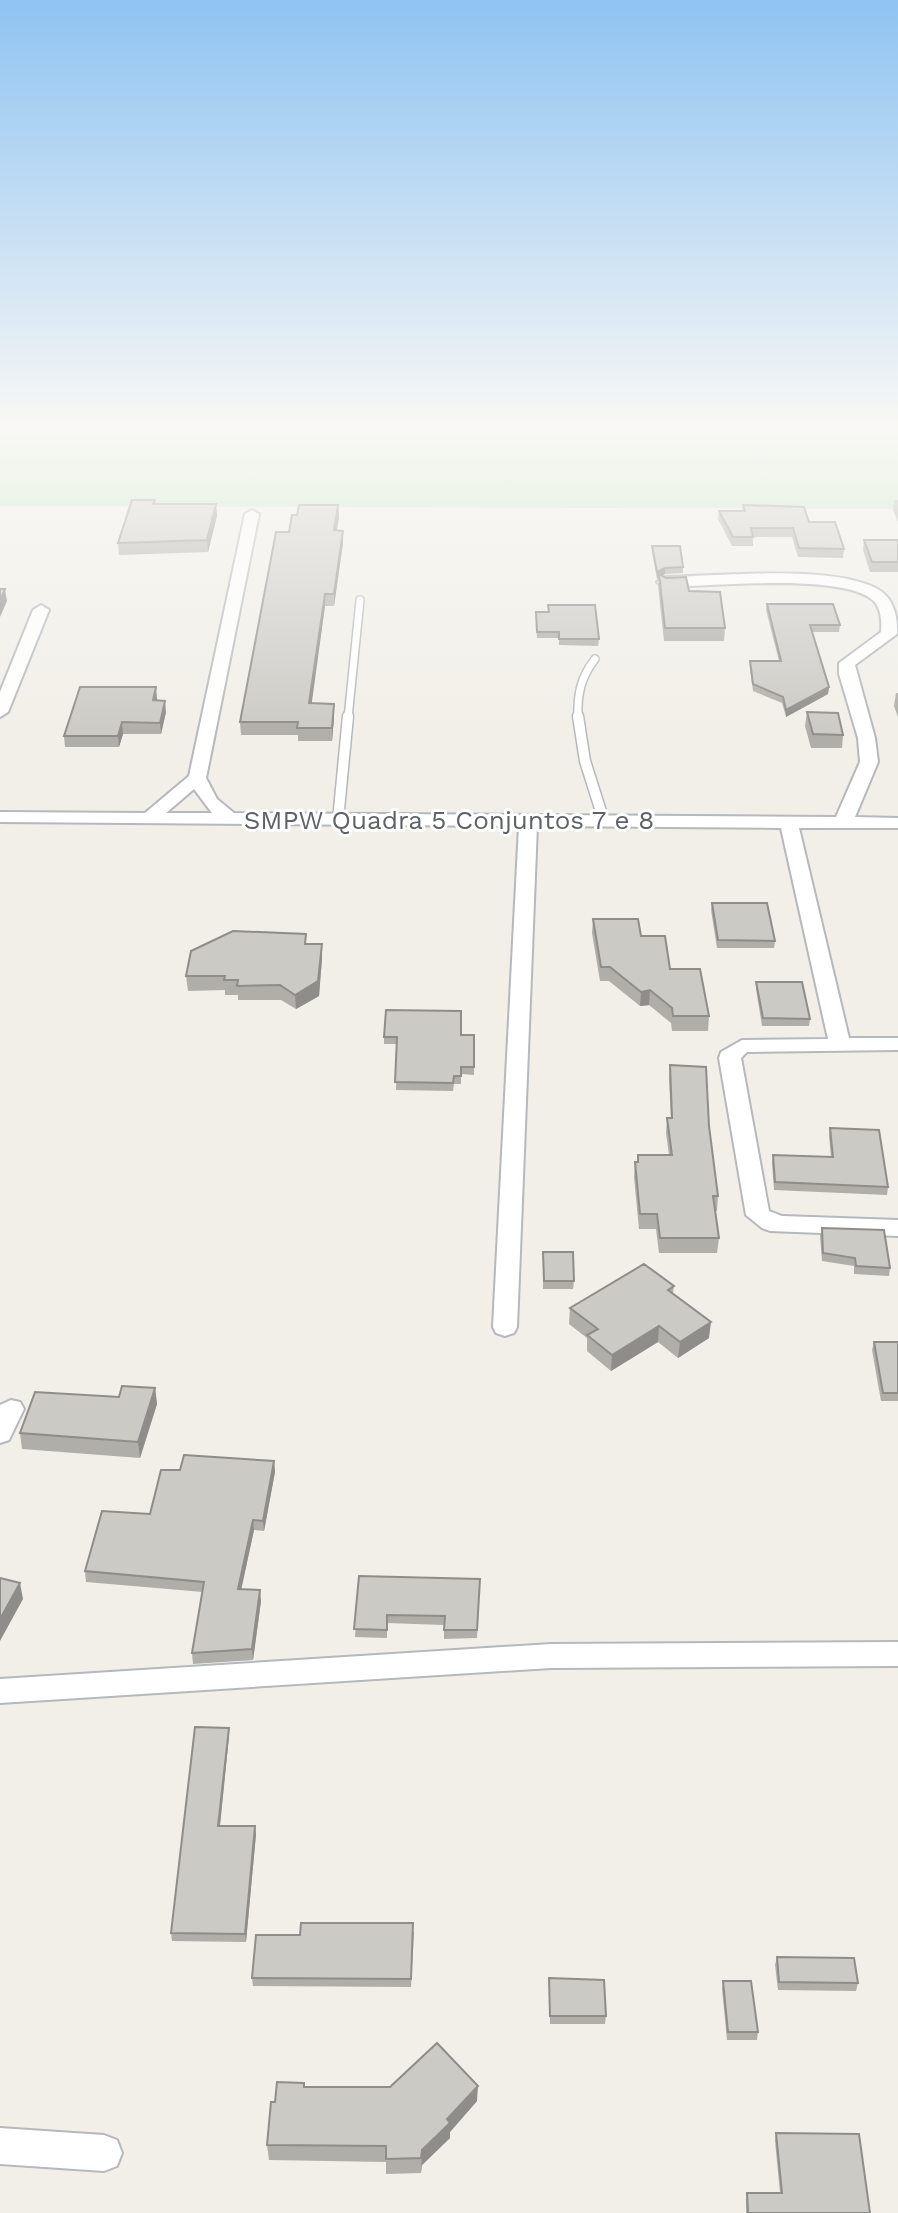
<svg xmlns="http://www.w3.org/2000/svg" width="898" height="2213" viewBox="0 0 898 2213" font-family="'Work Sans',sans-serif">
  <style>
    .green { fill: #c5e8c5 }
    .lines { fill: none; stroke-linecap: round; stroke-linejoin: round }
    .service-far1-casing { stroke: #b5b8bc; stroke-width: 10 }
    .service-casing { stroke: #b5b8bc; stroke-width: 13 }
    .minor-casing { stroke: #b5b8bc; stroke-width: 4 }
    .service-far1 { stroke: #fff; stroke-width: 7 }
    .service { stroke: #fff; stroke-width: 10 }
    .minor { fill: #fff; fill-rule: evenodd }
    .wall { fill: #afaea9 }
    .shaded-wall { fill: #8f8d8a }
    .building { fill: #cccac5; stroke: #8f8d8a; stroke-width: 2 }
    .labels { text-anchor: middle; stroke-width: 6; stroke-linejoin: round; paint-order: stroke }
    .street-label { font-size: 26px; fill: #5f6368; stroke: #fff }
  </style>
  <rect width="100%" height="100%" fill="#f1efe8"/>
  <path class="green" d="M 0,427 L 898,427 L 898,509 L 0,506 Z"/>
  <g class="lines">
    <defs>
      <g id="service-far1">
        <path d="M 348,718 L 360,600"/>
        <path d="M 578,718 C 577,694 581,677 595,659"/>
      </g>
      <g id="service">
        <path d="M 578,716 L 585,761 L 604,821"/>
        <path d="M 338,820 L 348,716"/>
      </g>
      <g id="minor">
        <path d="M 252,510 L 259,514 L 206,778 L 217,799 L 234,813 L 836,817 L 860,762 L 858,738 L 839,674 L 839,663 L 881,632 C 882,620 881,605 870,598 C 836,574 709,586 665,587 L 657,582 L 665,577 C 718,576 835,564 879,590 C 894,599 898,618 897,634 L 855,665 L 875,738 L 878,762 L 855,817 L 898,818 L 898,828 L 799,828 L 849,1038 L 898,1038 L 898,1050 L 747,1052 L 741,1058 L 769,1211 L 782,1216 L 898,1220 L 898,1236 L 770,1231 L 762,1228 L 746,1215 L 719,1058 L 721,1052 L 742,1040 L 828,1039 L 781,828 L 537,826 L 517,1327 L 514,1333 L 505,1336 L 496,1333 L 493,1327 L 519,826 L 0,822 L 0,812 L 145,813 L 189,776 L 245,514 ZM 194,789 L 212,813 L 166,813 Z"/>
        <path d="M 41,605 L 49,610 L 8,712 L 0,717 L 0,692 L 33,610 Z"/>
        <path d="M 11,1400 L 20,1402 L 24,1409 L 9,1440 L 0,1443 L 0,1405 Z"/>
        <path d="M 898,1642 L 898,1666 L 551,1668 L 0,1703 L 0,1679 L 551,1644 Z"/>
        <path d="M 0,2128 L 104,2135 L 117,2140 L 122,2153 L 117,2166 L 104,2171 L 0,2164 Z"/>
      </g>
    </defs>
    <use href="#service-far1" class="service-far1-casing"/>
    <use href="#service" class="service-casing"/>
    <use href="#minor" class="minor-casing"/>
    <use href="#service-far1" class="service-far1"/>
    <use href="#service" class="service"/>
    <use href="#minor" class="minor"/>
  </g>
  <g class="wall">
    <path d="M 155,500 L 155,504 L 216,504 L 217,516 L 208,552 L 119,555 L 118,543 Z"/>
    <path d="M 894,500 L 898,500 L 898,522 L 893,510 Z"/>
    <path d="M 338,505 L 339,517 L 336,530 L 343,531 L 343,543 L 334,606 L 325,606 L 311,703 L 334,717 L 332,741 L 298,741 L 298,735 L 241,735 L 240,722 L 289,532 L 297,515 Z"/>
    <path d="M 743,505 L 809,522 L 844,549 L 843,558 L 798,557 L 792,537 L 753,537 L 753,546 L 732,546 L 718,519 L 719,511 L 742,511 Z"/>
    <path d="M 864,540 L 898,540 L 898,572 L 870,572 L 863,550 Z"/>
    <path d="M 652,546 L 683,567 L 683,573 L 665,574 L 662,576 L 689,591 L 725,628 L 724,641 L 664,641 L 658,586 L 659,578 L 657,579 L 652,552 Z"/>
    <path d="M 767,604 L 840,625 L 839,632 L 812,632 L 829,687 L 828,694 L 786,717 L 782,703 L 753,691 L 750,668 L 750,661 L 779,661 L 766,610 Z"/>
    <path d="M 548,605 L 599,639 L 598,646 L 559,645 L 559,638 L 537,638 L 536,618 L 548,612 Z"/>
    <path d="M 896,693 L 898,693 L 898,717 L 894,706 Z"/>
    <path d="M 157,698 L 157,701 L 166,712 L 161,734 L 123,734 L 119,747 L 65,747 L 64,736 Z"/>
    <path d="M 807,712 L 843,735 L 842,748 L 811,748 L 805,726 Z"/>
    <path d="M 712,903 L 775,941 L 774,948 L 717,948 L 711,910 Z"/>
    <path d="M 593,919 L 641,936 L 709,1016 L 708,1031 L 672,1031 L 671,1023 L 649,1005 L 640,1006 L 609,981 L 600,981 L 592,933 Z"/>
    <path d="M 306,934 L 306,944 L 322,958 L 319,996 L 296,1009 L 281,1000 L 238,1000 L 238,995 L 225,995 L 225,990 L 188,991 L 186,976 Z"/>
    <path d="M 756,982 L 810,1019 L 809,1026 L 762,1026 L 756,989 Z"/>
    <path d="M 461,1035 L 474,1035 L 474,1075 L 461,1074 L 461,1084 L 454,1084 L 453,1091 L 396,1090 L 397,1044 L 384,1044 L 384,1037 Z"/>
    <path d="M 670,1065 L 709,1126 L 718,1196 L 717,1211 L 715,1211 L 719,1238 L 717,1253 L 659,1253 L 656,1229 L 639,1229 L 634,1177 L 635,1162 L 637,1162 L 638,1155 L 669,1155 L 666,1133 L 667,1118 L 671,1118 L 669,1080 Z"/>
    <path d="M 830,1128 L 888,1187 L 887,1195 L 774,1190 L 772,1163 L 773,1155 L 831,1157 L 829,1136 Z"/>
    <path d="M 822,1228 L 890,1268 L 889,1276 L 854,1274 L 854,1266 L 822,1261 L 820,1236 Z"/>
    <path d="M 543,1252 L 574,1281 L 573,1289 L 543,1289 Z"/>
    <path d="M 674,1286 L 673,1293 L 709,1338 L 678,1358 L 658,1342 L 611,1371 L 587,1351 L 587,1338 L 569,1324 L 570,1308 Z"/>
    <path d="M 874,1342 L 898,1342 L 898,1401 L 881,1401 L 872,1350 Z"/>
    <path d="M 155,1388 L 157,1404 L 140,1458 L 22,1449 L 20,1433 L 119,1397 Z"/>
    <path d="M 274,1461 L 275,1472 L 264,1531 L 254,1530 L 241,1589 L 261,1601 L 253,1660 L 193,1664 L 192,1653 L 203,1592 L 86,1582 L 85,1571 L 150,1514 L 180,1470 Z"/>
    <path d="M 359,1576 L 480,1579 L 477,1638 L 444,1639 L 444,1625 L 387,1623 L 387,1638 L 355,1637 Z"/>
    <path d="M 229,1736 L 220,1826 L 256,1834 L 246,1942 L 172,1941 L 171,1933 Z"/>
    <path d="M 414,1932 L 411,1987 L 253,1986 L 252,1978 L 300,1935 Z"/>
    <path d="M 777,1957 L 858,1983 L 856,1991 L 778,1990 L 775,1965 Z"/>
    <path d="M 549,1978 L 606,2016 L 605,2024 L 550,2024 Z"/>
    <path d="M 723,1981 L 758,2032 L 757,2040 L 727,2040 L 722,1989 Z"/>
    <path d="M 305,2087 L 477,2101 L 450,2132 L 450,2138 L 422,2165 L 421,2173 L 386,2174 L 386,2162 L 269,2160 L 267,2145 L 275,2102 Z"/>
    <path d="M 776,2133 L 870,2213 L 746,2213 L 746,2200 L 747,2193 L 780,2193 L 775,2141 Z"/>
  </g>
  <g class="shaded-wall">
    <path d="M 216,504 L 217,516 L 208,552 L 207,540 Z"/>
    <path d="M 338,505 L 339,517 L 335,542 L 334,530 Z"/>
    <path d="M 343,531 L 343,543 L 334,606 L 334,594 Z"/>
    <path d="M 665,568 L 665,574 L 657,579 L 657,572 Z"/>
    <path d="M 5,589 L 7,601 L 0,617 L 0,601 Z"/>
    <path d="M 325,594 L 325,606 L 310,716 L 309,703 Z"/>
    <path d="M 156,687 L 157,698 L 154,712 L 153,700 Z"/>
    <path d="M 829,687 L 828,694 L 786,717 L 786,710 Z"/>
    <path d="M 165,701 L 166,712 L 161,734 L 160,723 Z"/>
    <path d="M 334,704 L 334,717 L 332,741 L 332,728 Z"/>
    <path d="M 122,722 L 123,734 L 119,747 L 118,736 Z"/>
    <path d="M 322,944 L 322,958 L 319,996 L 296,1009 L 295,995 Z"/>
    <path d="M 650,990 L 649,1005 L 640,1006 L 641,992 Z"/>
    <path d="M 711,1322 L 709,1338 L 678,1358 L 680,1342 Z"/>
    <path d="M 659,1326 L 658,1342 L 611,1371 L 612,1355 Z"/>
    <path d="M 155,1388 L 157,1404 L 140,1458 L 138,1442 Z"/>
    <path d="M 274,1461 L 275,1472 L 264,1531 L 263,1521 Z"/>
    <path d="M 253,1520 L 254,1530 L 239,1600 L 238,1589 Z"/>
    <path d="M 20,1583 L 23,1599 L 0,1641 L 0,1619 Z"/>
    <path d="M 260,1590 L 261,1601 L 253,1660 L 252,1649 Z"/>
    <path d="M 229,1728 L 229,1736 L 219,1834 L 218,1826 Z"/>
    <path d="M 255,1826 L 256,1834 L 246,1942 L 245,1934 Z"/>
    <path d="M 478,2086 L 477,2101 L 450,2132 L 450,2138 L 422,2165 L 421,2173 L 422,2150 L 447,2119 Z"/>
  </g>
  <g class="building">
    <path d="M 132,500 L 155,500 L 153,504 L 216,504 L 207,540 L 118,543 Z"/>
    <path d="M 299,505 L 338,505 L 334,530 L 343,531 L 334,594 L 325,594 L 309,703 L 334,704 L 332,728 L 297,728 L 298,722 L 240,722 L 276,532 L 289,532 L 292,515 L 297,515 Z"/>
    <path d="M 743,505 L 804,507 L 809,522 L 835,522 L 844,549 L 799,548 L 793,528 L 751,528 L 753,537 L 733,537 L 719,511 L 745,511 Z"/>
    <path d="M 864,540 L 898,540 L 898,562 L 872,562 Z"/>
    <path d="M 652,546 L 680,546 L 683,567 L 665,568 L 657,572 Z"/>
    <path d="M 659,574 L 666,578 L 686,577 L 689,591 L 720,592 L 725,628 L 665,628 Z"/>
    <path d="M 0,589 L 5,589 L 0,601 Z"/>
    <path d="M 767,604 L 833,604 L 840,625 L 810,625 L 829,687 L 786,710 L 783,697 L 753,684 L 750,661 L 781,661 Z"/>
    <path d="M 548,605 L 595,605 L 599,639 L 559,639 L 559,632 L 537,632 L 536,612 L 549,612 Z"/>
    <path d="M 80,687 L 156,687 L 153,700 L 165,701 L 160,723 L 122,722 L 118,736 L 64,736 Z"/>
    <path d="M 807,712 L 838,713 L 843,735 L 813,734 Z"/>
    <path d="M 712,903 L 767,903 L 775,941 L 718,940 Z"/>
    <path d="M 593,919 L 638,919 L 641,936 L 665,936 L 670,969 L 700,969 L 709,1016 L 673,1016 L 672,1008 L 650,990 L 641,992 L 610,967 L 601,967 Z"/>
    <path d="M 233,931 L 306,934 L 305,944 L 322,944 L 318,981 L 295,995 L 280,985 L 237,986 L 238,980 L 224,980 L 225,976 L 186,976 L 191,951 Z"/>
    <path d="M 756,982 L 802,982 L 810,1019 L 763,1018 Z"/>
    <path d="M 386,1010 L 461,1011 L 461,1035 L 474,1035 L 474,1067 L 461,1067 L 461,1076 L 454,1076 L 453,1083 L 395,1082 L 397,1037 L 384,1037 Z"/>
    <path d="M 670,1065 L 706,1067 L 709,1126 L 718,1196 L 713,1196 L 719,1238 L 660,1238 L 657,1214 L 640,1214 L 635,1162 L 638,1162 L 638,1155 L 672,1155 L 667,1118 L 672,1118 Z"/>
    <path d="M 830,1128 L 879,1130 L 888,1187 L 775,1182 L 773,1155 L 833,1157 Z"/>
    <path d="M 822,1228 L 884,1230 L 890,1268 L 856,1266 L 855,1258 L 823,1253 Z"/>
    <path d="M 543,1252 L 573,1252 L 574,1281 L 544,1281 Z"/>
    <path d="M 644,1264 L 674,1286 L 668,1290 L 711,1322 L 680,1342 L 659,1326 L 612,1355 L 587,1335 L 598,1329 L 570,1308 Z"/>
    <path d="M 874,1342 L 898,1342 L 898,1393 L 883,1393 Z"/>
    <path d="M 122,1386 L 155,1388 L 138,1442 L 20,1433 L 35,1392 L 119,1397 Z"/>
    <path d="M 184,1455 L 274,1461 L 263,1521 L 253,1520 L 238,1589 L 260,1590 L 252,1649 L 192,1653 L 204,1582 L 85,1571 L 102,1511 L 150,1514 L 161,1470 L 180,1470 Z"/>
    <path d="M 359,1576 L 480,1579 L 477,1630 L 444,1630 L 445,1616 L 387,1615 L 387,1630 L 354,1629 Z"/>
    <path d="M 0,1578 L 20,1583 L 0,1619 Z"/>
    <path d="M 195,1727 L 229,1728 L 218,1826 L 255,1826 L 245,1934 L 171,1933 Z"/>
    <path d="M 301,1923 L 413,1923 L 411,1979 L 252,1978 L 256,1935 L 300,1935 Z"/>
    <path d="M 777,1957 L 854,1958 L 858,1983 L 779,1982 Z"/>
    <path d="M 549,1978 L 604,1980 L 606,2016 L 550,2016 Z"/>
    <path d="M 723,1981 L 751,1981 L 758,2032 L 728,2032 Z"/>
    <path d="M 437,2043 L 478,2086 L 447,2119 L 450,2123 L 422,2150 L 421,2158 L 386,2159 L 386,2146 L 267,2145 L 271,2102 L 275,2102 L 277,2082 L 304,2083 L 304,2087 L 390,2087 Z"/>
    <path d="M 776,2133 L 859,2134 L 870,2213 L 748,2213 L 747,2193 L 782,2193 Z"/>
  </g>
  <linearGradient id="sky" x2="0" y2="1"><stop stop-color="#8fc3f1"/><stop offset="0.58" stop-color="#f9f8f5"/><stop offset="1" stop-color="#f9f8f5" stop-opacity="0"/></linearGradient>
  <rect width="898" height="737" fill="url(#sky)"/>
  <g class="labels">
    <g class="street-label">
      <text x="449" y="829">SMPW Quadra 5 Conjuntos 7 e 8</text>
    </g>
  </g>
</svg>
